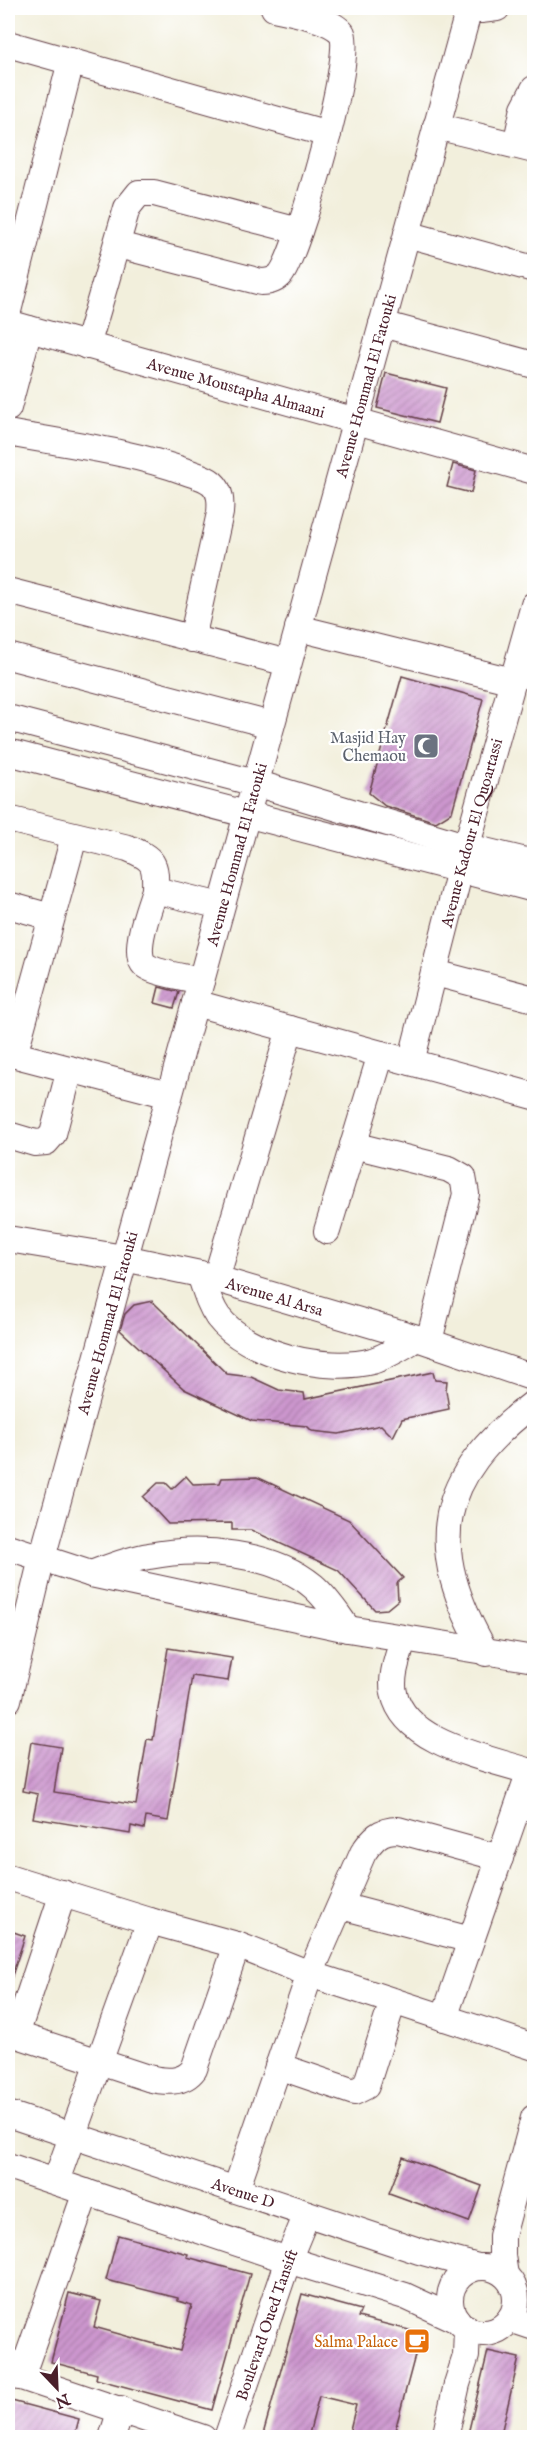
<svg xmlns="http://www.w3.org/2000/svg" width="542" height="2445" viewBox="0 0 542 2445" font-family="'IM FELL English',serif">
  <style>
    .building { fill: url(#building-hatch) }
    .lines { fill: none; stroke-linecap: round; stroke-linejoin: round }
    .minor-casing { stroke: #633e46; stroke-width: 28 }
    .minor { stroke: #fff; stroke-width: 26 }
    .labels { text-anchor: middle; stroke-width: 4.5; stroke-linejoin: round; paint-order: stroke }
    .street-label { font-size: 16px; fill: #4a1f2b; stroke: #fff }
    .worship-label { font-size: 16px; fill: #5b616d; stroke: #fff; text-anchor: end }
    .food-label { font-size: 16px; fill: #c56008; stroke: #fff; text-anchor: end }
  </style>
  <defs>
    <pattern id="building-hatch" width="6" height="6" patternUnits="userSpaceOnUse" patternTransform="scale(1.5)"><rect width="6" height="6" fill="#cd97cf"/><path d="M-1 1l2-2M0 6l6-6M5 7l2-2" fill="none" stroke="#a87ba8"/></pattern>
  </defs>
  <rect width="100%" height="100%" fill="#fff"/>
  <filter id="ink" filterUnits="userSpaceOnUse"><feTurbulence type="fractalNoise" baseFrequency=".0167" numOctaves="2"/><feDisplacementMap in="SourceGraphic" scale="12" xChannelSelector="R" yChannelSelector="G"/><feConvolveMatrix kernelMatrix="1 2 1 2 8 2 1 2 1" color-interpolation-filters="sRGB"/></filter>
  <filter id="wash" filterUnits="userSpaceOnUse"><feTurbulence type="fractalNoise" baseFrequency=".008" numOctaves="4" result="noise"/><feDisplacementMap in="SourceGraphic" scale="24" xChannelSelector="R" yChannelSelector="G"/><feGaussianBlur stdDeviation="1.35" result="paint"/><feColorMatrix in="noise" values="0 0 0 0 0 0 0 0 0 0 0 0 0 0 0 0 0 1.4 0 .05"/><feComposite in="paint" operator="in"/></filter>
  <g filter="url(#wash)">
    <rect width="100%" height="100%" fill="#f2efdc"/>
    <g id="blocks">
      <g class="building">
        <path d="M 386,373 L 446,388 L 437,423 L 377,408 Z"/>
        <path d="M 453,464 L 476,470 L 471,493 L 447,487 Z"/>
        <path d="M 402,676 L 483,699 L 452,812 L 436,822 L 385,806 L 369,793 Z"/>
        <path d="M 159,987 L 179,992 L 174,1008 L 155,1003 Z"/>
        <path d="M 152,1301 L 227,1374 L 251,1377 L 279,1390 L 304,1393 L 305,1399 L 433,1372 L 435,1380 L 447,1381 L 446,1390 L 449,1409 L 402,1419 L 393,1437 L 381,1425 L 339,1434 L 312,1431 L 307,1426 L 252,1421 L 184,1389 L 120,1330 L 125,1314 L 134,1305 Z"/>
        <path d="M 186,1476 L 193,1484 L 220,1483 L 222,1478 L 257,1477 L 349,1520 L 403,1578 L 397,1583 L 398,1600 L 387,1609 L 375,1610 L 338,1570 L 251,1530 L 232,1530 L 232,1523 L 168,1524 L 143,1497 L 158,1483 L 166,1483 L 172,1489 Z"/>
        <path d="M 168,1648 L 232,1658 L 228,1681 L 192,1676 L 168,1821 L 146,1817 L 144,1829 L 131,1826 L 130,1834 L 33,1818 L 38,1794 L 23,1791 L 31,1742 L 61,1747 L 54,1792 L 136,1805 L 147,1739 L 153,1740 Z"/>
        <path d="M 8,1930 L 25,1936 L 11,1979 L 8,1978 Z"/>
        <path d="M 403,2157 L 482,2186 L 469,2222 L 389,2193 Z"/>
        <path d="M 118,2235 L 188,2254 L 187,2257 L 250,2274 L 212,2410 L 96,2379 L 97,2374 L 51,2362 L 69,2293 L 101,2301 L 94,2327 L 180,2351 L 192,2305 L 178,2301 L 178,2298 L 106,2280 Z"/>
        <path d="M 302,2294 L 361,2310 L 358,2317 L 421,2333 L 393,2438 L 348,2438 L 356,2405 L 319,2396 L 308,2438 L 262,2438 Z"/>
        <path d="M 488,2351 L 519,2358 L 500,2438 L 467,2438 Z"/>
        <path d="M 8,2400 L 79,2419 L 74,2438 L 8,2438 Z"/>
      </g>
    </g>
  </g>
  <g filter="url(#ink)">
    <use href="#blocks" fill-opacity="0" stroke="#633e46" stroke-width="1.5"/>
    <g class="lines">
      <defs>
        <g id="minor">
          <path d="M 465,8 L 481,10 L 497,8"/>
          <path d="M 8,44 L 328,134"/>
          <path d="M 436,126 L 534,150"/>
          <path d="M 516,145 L 524,108 L 534,89"/>
          <path d="M 407,234 L 534,269"/>
          <path d="M 118,245 L 261,282 C 268,282 276,280 281,274 C 298,252 356,51 342,33 C 330,18 292,12 274,8"/>
          <path d="M 8,311 L 71,61"/>
          <path id="s1" d="M 8,323 L 534,471"/>
          <path d="M 382,324 L 534,365"/>
          <path d="M 87,346 L 127,208 L 139,193 L 154,193 L 299,231"/>
          <path d="M 8,408 L 29,329"/>
          <path d="M 8,433 C 67,444 130,451 187,472 C 195,475 205,477 212,483 C 221,491 221,502 220,513 L 192,639"/>
          <path d="M 8,591 L 288,663"/>
          <path d="M 298,628 L 513,681"/>
          <path d="M 8,656 L 271,725"/>
          <path d="M 8,718 L 255,783 L 468,847 L 534,863"/>
          <path d="M 8,752 L 534,889"/>
          <path d="M 8,819 L 128,848 C 154,859 156,863 155,890 L 221,906"/>
          <path d="M 155,890 C 150,906 130,955 146,966 C 158,974 186,977 201,981"/>
          <path d="M 8,905 L 51,917"/>
          <path d="M 435,973 L 534,999"/>
          <path d="M 195,1003 L 534,1096"/>
          <path d="M 8,1053 L 169,1095"/>
          <path d="M 14,1055 L 74,837"/>
          <path id="s2" d="M 411,1062 L 460,870 L 534,605"/>
          <path d="M 8,1135 L 35,1143 L 46,1142 L 53,1134 L 70,1069"/>
          <path d="M 353,1145 L 449,1169 L 463,1177 L 466,1194 L 429,1341"/>
          <path d="M 327,1231 L 381,1054"/>
          <path id="s3" d="M 8,1239 L 124,1258 L 200,1274 L 417,1338 L 534,1378"/>
          <path d="M 200,1274 C 205,1289 209,1304 218,1317 C 247,1355 327,1373 372,1361 C 388,1356 403,1346 417,1338"/>
          <path d="M 216,1279 L 290,1029"/>
          <path d="M 8,1547 L 91,1574 L 348,1629 L 534,1659"/>
          <path d="M 91,1574 C 110,1567 129,1559 149,1556 C 199,1546 273,1552 313,1586 C 327,1598 337,1614 348,1629"/>
          <path d="M 403,1639 C 399,1655 390,1676 394,1693 C 405,1745 490,1758 534,1773"/>
          <path d="M 486,1653 C 424,1546 435,1478 534,1403"/>
          <path id="s4" d="M 8,1700 L 42,1558 L 469,9"/>
          <path d="M 8,1877 L 150,1921 L 237,1945 L 310,1974 L 534,2047"/>
          <path d="M 341,1906 L 471,1940"/>
          <path d="M 444,2018 L 530,1771"/>
          <path d="M 8,2032 L 148,2078 C 165,2082 183,2084 194,2069 L 237,1945"/>
          <path d="M 16,2035 L 63,1893"/>
          <path d="M 278,2066 L 354,2092 L 366,2086 L 393,2001"/>
          <path id="s5" d="M 8,2114 L 419,2251 L 478,2267"/>
          <path d="M 8,2166 L 288,2260 L 405,2296 L 457,2320"/>
          <path d="M 56,2181 L 150,1921"/>
          <path d="M 236,2189 L 310,1974 L 363,1853 C 373,1838 380,1830 398,1830 L 500,1858"/>
          <circle cx="483" cy="2300" r="33"/>
          <path d="M 505,2275 L 502,2256 L 502,2236 L 534,2118"/>
          <path d="M 510,2319 L 534,2327"/>
          <path d="M 8,2376 L 21,2377 L 203,2438"/>
          <path d="M 21,2377 L 86,2192"/>
          <path d="M 112,2438 L 121,2409"/>
          <path id="s6" d="M 227,2438 L 288,2260 L 307,2214"/>
          <path d="M 445,2438 L 457,2384 L 466,2356 L 467,2328"/>
        </g>
      </defs>
      <use href="#minor" class="minor-casing"/>
      <use href="#minor" class="minor"/>
    </g>
  </g>
  <defs>
    <symbol id="mosque-square" viewBox="-11 -11 22 22"><rect x="-9" y="-9" width="18" height="18" rx="4" fill="#6b7280" stroke="#fff"/><path d="M3.5-4.9A6 6 0 1 0 3.5 4.9A5 5 0 1 1 3.5-4.9Z" fill="#fff"/></symbol>
    <symbol id="cafe-square" viewBox="-11 -11 22 22"><rect x="-9" y="-9" width="18" height="18" rx="4" fill="#e8710a" stroke="#fff"/><path d="M-5.5-4.5H6V0H3Q3 3.5 0 3.5H-2.5Q-5.5 3.5-5.5 0ZM3-3.2v2h1.7v-2ZM-6 4.5H4V6H-6Z" fill="#fff"/></symbol>
  </defs>
  <g fill-rule="evenodd">
    <use href="#mosque-square" x="411" y="731" width="30" height="30"/>
    <use href="#cafe-square" x="402" y="2326" width="30" height="30"/>
  </g>
  <g class="labels">
    <g class="street-label">
      <text dy="6" stroke="none"><textPath href="#s4" startOffset="1362">Avenue Hommad El Fatouki</textPath></text>
      <text dy="6" stroke="none"><textPath href="#s1" startOffset="237">Avenue Moustapha Almaani</textPath></text>
      <text dy="6" stroke="none"><textPath href="#s2" startOffset="237">Avenue Kadour El Quoartassi</textPath></text>
      <text dy="6" stroke="none"><textPath href="#s4" startOffset="876">Avenue Hommad El Fatouki</textPath></text>
      <text dy="6" stroke="none"><textPath href="#s3" startOffset="273">Avenue Al Arsa</textPath></text>
      <text dy="6" stroke="none"><textPath href="#s4" startOffset="390">Avenue Hommad El Fatouki</textPath></text>
      <text dy="6" stroke="none"><textPath href="#s5" startOffset="248">Avenue D</textPath></text>
      <text dy="6" stroke="none"><textPath href="#s6" startOffset="120">Boulevard Oued Tansift</textPath></text>
    </g>
    <g class="worship-label">
      <text x="406" y="743">Masjid Hay<tspan x="406" dy="18">Chemaou</tspan></text>
    </g>
    <g class="food-label">
      <text x="398" y="2347">Salma Palace</text>
    </g>
  </g>
  <rect width="542" height="2445" fill="none" stroke="#fff" stroke-width="30"/>
  <g transform="translate(57 2388) rotate(157)" stroke="#ffffff" stroke-width="4.5" paint-order="stroke">
  <path d="M0-4.5L10 22L0 15L-10 22Z" fill="#4a1f2b"/>
  <text y="-9" font-size="16" font-weight="bold" text-anchor="middle" fill="#4a1f2b">N</text>
  </g>
</svg>
